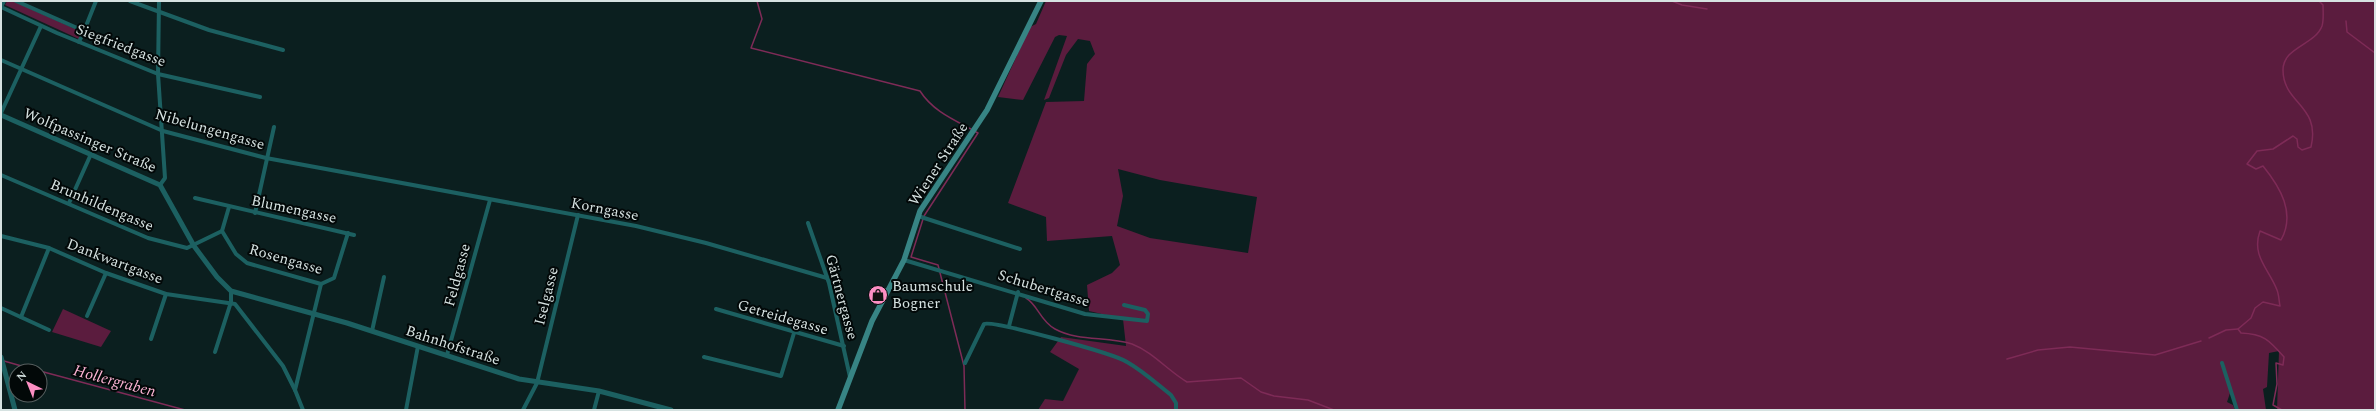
<svg xmlns="http://www.w3.org/2000/svg" width="2376" height="411" viewBox="0 0 2376 411" font-family="Spectral,serif">
  <style>
    .green { fill: #5b1c3e; fill-rule: evenodd }
    .lines { fill: none; stroke-linecap: round; stroke-linejoin: round }
    .stream { stroke: #7e2b57; stroke-width: 1.5 }
    .minor { stroke: #1c6061; stroke-width: 4 }
    .tertiary { stroke: #1c6061; stroke-width: 5 }
    .secondary { stroke: #378484; stroke-width: 5.5 }
    .labels { text-anchor: middle; stroke-width: 4; stroke-linejoin: round; paint-order: stroke }
    .street-label { font-size: 15px; fill: #d6e2e1; stroke: #020808 }
    .poi-label { font-size: 15px; fill: #d6e2e1; stroke: #020808; text-anchor: start }
    .water-label { font-size: 16px; font-style: italic; fill: #fab2d2; stroke: #020808 }
  </style>
  <rect width="100%" height="100%" fill="#0b1f1f"/>
  <g class="green">
    <path d="M 7,1 L 13,1 L 82,32 L 79,39 L 5,5 Z"/>
    <path d="M 1046,1 L 2375,1 L 2375,410 L 2277,410 L 2279,351 L 2269,353 L 2267,387 L 2263,389 L 2266,410 L 2238,410 L 2224,366 L 2230,393 L 2227,402 L 2233,405 L 2235,410 L 1038,410 L 1045,399 L 1063,401 L 1079,369 L 1050,352 L 1061,337 L 1126,346 L 1123,319 L 1089,311 L 1087,285 L 1112,273 L 1120,265 L 1112,236 L 1047,241 L 1046,217 L 1008,203 L 1046,102 L 1084,101 L 1087,64 L 1095,54 L 1090,41 L 1078,39 L 1066,55 L 1049,98 L 1044,100 L 1067,36 L 1059,35 L 1055,37 L 1023,100 L 998,97 L 1030,27 L 1036,24 ZM 1118,169 L 1160,180 L 1257,197 L 1248,253 L 1150,238 L 1117,226 L 1123,196 Z"/>
    <path d="M 63,309 L 111,331 L 101,347 L 52,332 Z"/>
  </g>
  <g class="lines">
    <g class="stream">
      <path d="M 757,1 L 762,19 L 751,48 L 920,91 C 932,110 952,119 971,129"/>
      <path d="M 1672,1 L 1682,5 L 1707,9"/>
      <path d="M 2346,21 L 2347,32 L 2375,53"/>
      <path d="M 1026,298 C 1038,305 1040,321 1055,329 C 1079,342 1106,336 1132,344 C 1153,352 1168,371 1187,382 L 1241,378 L 1261,392 L 1274,396 L 1308,400 L 1334,410"/>
      <path d="M 2209,338 L 2226,330 L 2238,329"/>
      <path d="M 2007,359 L 2038,350 L 2070,347 L 2155,355 L 2201,341"/>
      <path d="M 4,361 L 39,371"/>
      <path d="M 40,371 L 185,410"/>
      <path d="M 965,410 L 964,366 L 938,265 L 911,257 L 924,216 L 978,133 L 974,131"/>
      <path d="M 2282,410 L 2273,405 L 2277,384 L 2276,363 L 2283,365 L 2284,357 C 2269,340 2264,334 2241,333 L 2238,329 L 2251,318 L 2255,308 L 2263,302 L 2280,306 C 2279,301 2279,295 2277,290 C 2269,269 2251,256 2260,231 L 2281,240 C 2296,213 2280,187 2263,166 L 2256,169 L 2247,164 L 2257,151 L 2273,149 L 2293,136 L 2297,139 L 2298,147 L 2302,150 L 2311,147 C 2321,105 2283,104 2283,70 C 2283,47 2315,45 2322,26 C 2324,20 2323,11 2323,5 L 2319,1"/>
    </g>
    <g class="minor">
      <path d="M 16,1 L 84,31 L 79,42"/>
      <path d="M 130,1 L 209,30 L 283,50"/>
      <path d="M 159,1 L 158,74 L 165,178 L 160,185"/>
      <path d="M 1,7 L 57,33 L 158,74 L 260,97"/>
      <path d="M 1,7 L 4,1"/>
      <path d="M 84,31 L 96,1"/>
      <path d="M 1,60 L 163,131 L 266,158 L 636,226 L 706,243 L 827,278"/>
      <path d="M 1,113 L 41,26"/>
      <path d="M 1,175 L 148,238 L 187,248 L 222,231 L 229,207"/>
      <path d="M 195,198 L 354,235"/>
      <path d="M 69,203 L 91,154"/>
      <path d="M 255,213 L 274,127"/>
      <path d="M 918,216 L 1020,249"/>
      <path d="M 808,223 L 829,283 L 850,377"/>
      <path d="M 222,231 L 236,254 L 247,263 L 321,284 L 334,278 L 348,233"/>
      <path d="M 1,236 L 49,248 L 106,273 L 166,294 L 235,304 L 283,366 L 295,390"/>
      <path d="M 904,260 L 1085,314 L 1147,321 L 1148,314 L 1145,310 L 1124,305"/>
      <path d="M 1,308 L 49,330"/>
      <path d="M 716,309 L 844,346"/>
      <path d="M 87,316 L 106,273"/>
      <path d="M 21,317 L 49,248"/>
      <path d="M 1009,326 L 1018,292"/>
      <path d="M 372,331 L 384,277"/>
      <path d="M 151,339 L 166,294"/>
      <path d="M 215,352 L 231,302 L 231,291"/>
      <path d="M 447,355 L 490,200"/>
      <path d="M 704,357 L 781,376 L 794,333"/>
      <path d="M 965,363 L 984,324 C 993,320 1115,354 1127,362 C 1143,371 1157,384 1171,395 L 1176,403 L 1176,410"/>
      <path d="M 2222,363 L 2237,410"/>
      <path d="M 303,410 L 295,390 L 321,284"/>
      <path d="M 406,410 L 418,346"/>
      <path d="M 523,410 L 537,383 L 578,215"/>
      <path d="M 594,410 L 599,391"/>
    </g>
    <g class="tertiary">
      <path d="M 1,115 L 160,185 L 194,246 L 217,277 L 231,291 L 347,323 L 519,379 L 599,391 L 671,410"/>
      <path d="M 1,357 L 15,410"/>
    </g>
    <path class="secondary" d="M 838,410 L 872,321 L 904,260 L 920,211 L 987,110 L 1041,1"/>
  </g>
  <defs>
    <symbol id="shop-disc" viewBox="-11 -11 22 22"><circle r="9.5" fill="#fc8fc3" stroke="#020808"/><path d="M-5-2.5h2.3a2.7 3.5 0 0 1 5.4 0H5L5.5 6h-11ZM-1.5-2.5h3a1.5 2.3 0 0 0-3 0Z" fill="#111"/></symbol>
  </defs>
  <g fill-rule="evenodd">
    <use href="#shop-disc" x="867" y="284" width="22" height="22"/>
  </g>
  <g class="labels">
    <g class="street-label">
      <text transform="translate(121 45) rotate(21)" y="5">Siegfriedgasse</text>
      <text transform="translate(210 129) rotate(16)" y="5">Nibelungengasse</text>
      <text transform="translate(90 140) rotate(23)" y="5">Wolfpassinger Straße</text>
      <text transform="translate(938 164) rotate(-57)" y="5">Wiener Straße</text>
      <text transform="translate(102 205) rotate(23)" y="5">Brunhildengasse</text>
      <text transform="translate(294 209) rotate(12)" y="5">Blumengasse</text>
      <text transform="translate(605 209) rotate(11)" y="5">Korngasse</text>
      <text transform="translate(286 259) rotate(16)" y="5">Rosengasse</text>
      <text transform="translate(115 261) rotate(21)" y="5">Dankwartgasse</text>
      <text transform="translate(457 275) rotate(-75)" y="5">Feldgasse</text>
      <text transform="translate(1044 288) rotate(17)" y="5">Schubertgasse</text>
      <text transform="translate(546 296) rotate(-76)" y="5">Iselgasse</text>
      <text transform="translate(842 297) rotate(75)" y="5">Gärtnergasse</text>
      <text transform="translate(783 317) rotate(16)" y="5">Getreidegasse</text>
      <text transform="translate(453 345) rotate(18)" y="5">Bahnhofstraße</text>
    </g>
    <g class="poi-label">
      <text x="892" y="291">Baumschule<tspan x="892" dy="17">Bogner</tspan></text>
    </g>
    <g class="water-label">
      <text transform="translate(115 380) rotate(15)" y="6">Hollergraben</text>
    </g>
  </g>
  <rect width="2376" height="411" fill="none" stroke="#d6e2e1" stroke-width="4"/>
  <g transform="translate(28 383) rotate(317)"><circle r="19" fill="#020808" stroke="#575f5f"/>
  <path d="M0-3L7 15L0 10L-7 15Z" fill="#fc8fc3"/>
  <text y="-6" font-size="11" font-weight="bold" text-anchor="middle" fill="#d6e2e1">N</text>
  </g>
</svg>
